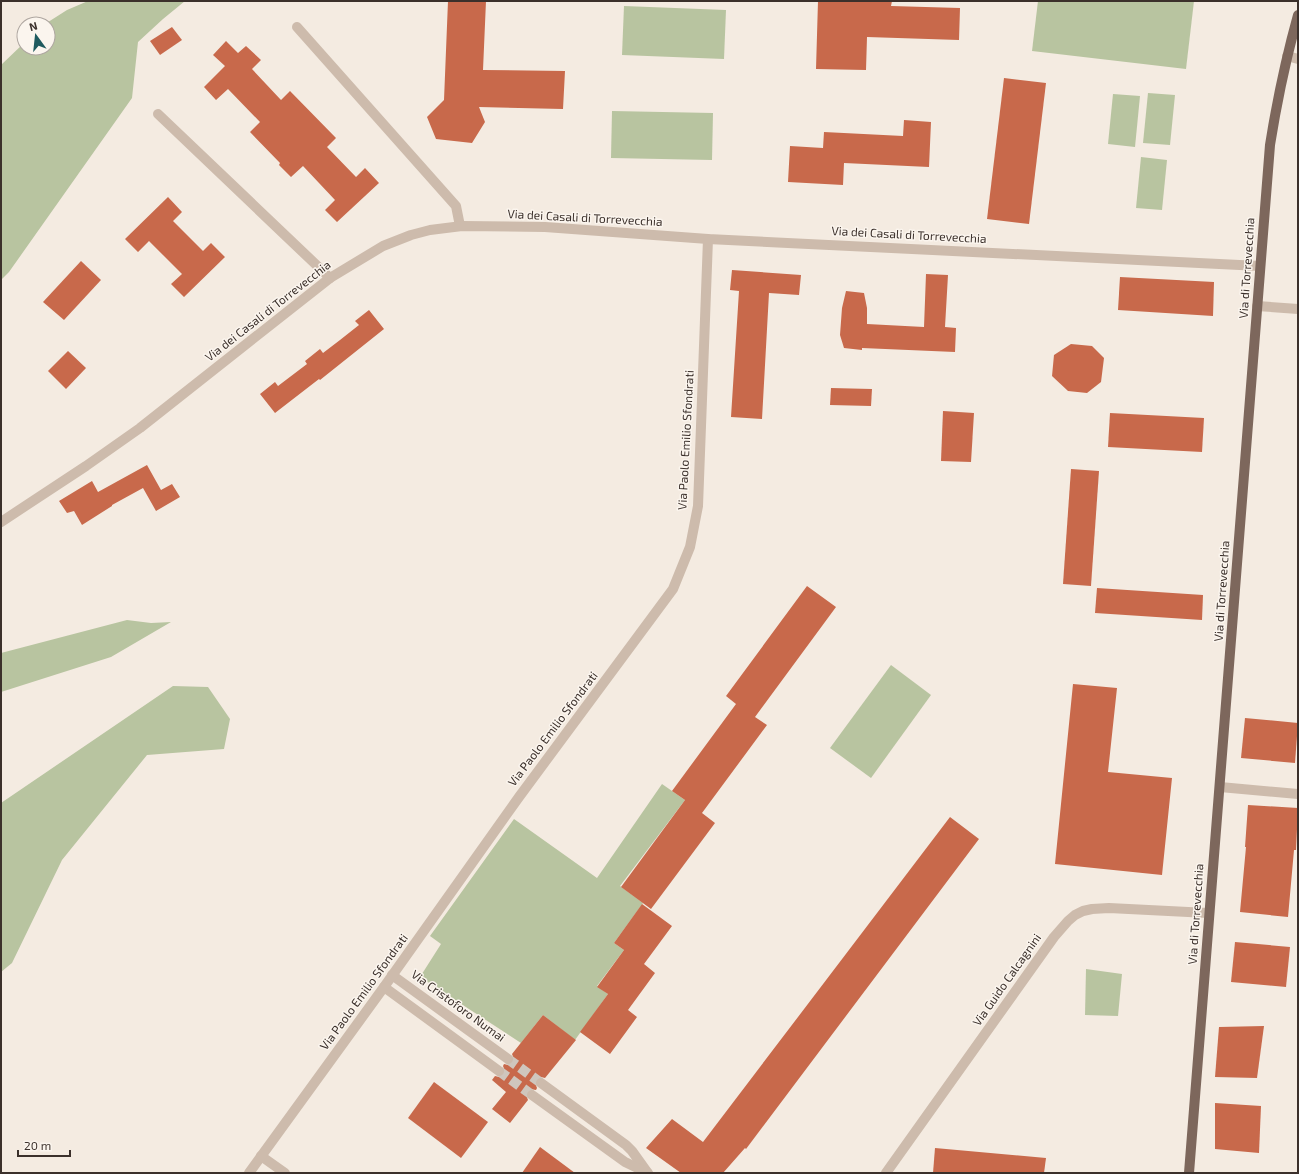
<svg xmlns="http://www.w3.org/2000/svg" width="1299" height="1174" viewBox="0 0 1299 1174" font-family="'Exo 2',sans-serif">
  <style>
    .green { fill: #b8c4a0 }
    .building { fill: #c8694b }
    .lines { fill: none; stroke-linecap: round; stroke-linejoin: round }
    .minor-tunnel { stroke: #cfc6bd; stroke-width: 10; stroke-dasharray: 10 5; stroke-linecap: butt }
    .minor { stroke: #cdbbac; stroke-width: 10 }
    .major { stroke: #7d675c; stroke-width: 10 }
    .labels { text-anchor: middle; stroke-width: 3; stroke-linejoin: round; paint-order: stroke }
    .street-label { font-size: 12px; fill: #3b302b; stroke: #fbf5ee }
  </style>
  <rect width="100%" height="100%" fill="#f4ebe1"/>
  <g class="green">
    <path d="M 88,1 L 185,1 L 163,19 L 138,42 L 132,98 L 9,272 L 1,280 L 1,65 L 24,43 L 24,48 L 48,48 L 48,24 L 45,24 L 67,10 Z"/>
    <path d="M 1038,1 L 1194,1 L 1186,69 L 1032,51 Z"/>
    <path d="M 624,6 L 726,10 L 724,59 L 622,55 Z"/>
    <path d="M 1148,93 L 1175,95 L 1170,145 L 1143,143 Z"/>
    <path d="M 1113,94 L 1140,96 L 1135,147 L 1108,144 Z"/>
    <path d="M 612,111 L 713,113 L 712,160 L 611,158 Z"/>
    <path d="M 1141,157 L 1167,160 L 1162,210 L 1136,208 Z"/>
    <path d="M 127,620 L 151,623 L 171,622 L 111,657 L 1,692 L 1,653 Z"/>
    <path d="M 891,665 L 931,695 L 871,778 L 830,748 Z"/>
    <path d="M 173,686 L 208,687 L 230,719 L 224,749 L 147,755 L 62,860 L 12,963 L 1,972 L 1,803 Z"/>
    <path d="M 662,784 L 685,800 L 620,886 L 643,903 L 614,943 L 624,950 L 597,986 L 608,994 L 575,1040 L 543,1015 L 521,1043 L 420,977 L 441,944 L 430,936 L 514,819 L 597,878 Z"/>
    <path d="M 1086,969 L 1122,974 L 1118,1016 L 1085,1015 Z"/>
  </g>
  <g class="building">
    <path d="M 448,1 L 486,1 L 483,70 L 565,71 L 563,109 L 479,107 L 485,122 L 472,143 L 436,139 L 427,117 L 444,100 Z"/>
    <path d="M 818,1 L 892,1 L 891,6 L 960,8 L 959,40 L 867,37 L 866,70 L 816,69 Z"/>
    <path d="M 172,27 L 182,40 L 160,55 L 150,41 Z"/>
    <path d="M 226,41 L 238,53 L 246,46 L 261,60 L 252,69 L 281,100 L 290,91 L 336,138 L 327,147 L 356,177 L 365,168 L 379,183 L 337,222 L 325,210 L 335,200 L 303,166 L 291,177 L 279,165 L 280,163 L 250,132 L 260,122 L 228,89 L 216,100 L 204,87 L 225,66 L 213,55 Z"/>
    <path d="M 1004,78 L 1046,83 L 1029,224 L 987,219 Z"/>
    <path d="M 904,120 L 931,122 L 929,167 L 844,163 L 843,185 L 788,182 L 790,146 L 823,148 L 824,132 L 903,136 Z"/>
    <path d="M 168,197 L 182,212 L 173,221 L 203,251 L 211,243 L 225,257 L 184,297 L 171,284 L 182,274 L 149,241 L 138,252 L 125,239 Z"/>
    <path d="M 81,261 L 101,280 L 64,320 L 43,302 Z"/>
    <path d="M 732,270 L 801,275 L 799,295 L 769,293 L 762,419 L 731,417 L 739,291 L 730,290 Z"/>
    <path d="M 926,274 L 948,275 L 945,327 L 956,328 L 955,352 L 862,348 L 862,350 L 844,348 L 840,335 L 842,308 L 846,291 L 864,293 L 867,308 L 867,324 L 924,327 Z"/>
    <path d="M 1120,277 L 1214,282 L 1213,316 L 1118,310 Z"/>
    <path d="M 369,310 L 384,329 L 320,380 L 319,379 L 275,413 L 260,394 L 275,382 L 278,386 L 307,364 L 305,361 L 320,349 L 323,353 L 340,340 L 359,325 L 355,321 Z"/>
    <path d="M 1071,344 L 1092,346 L 1104,358 L 1101,382 L 1087,393 L 1068,391 L 1052,376 L 1054,355 Z"/>
    <path d="M 68,351 L 86,368 L 66,389 L 48,371 Z"/>
    <path d="M 831,388 L 872,389 L 871,406 L 830,405 Z"/>
    <path d="M 943,411 L 974,413 L 971,462 L 941,461 Z"/>
    <path d="M 1110,413 L 1204,418 L 1202,452 L 1108,447 Z"/>
    <path d="M 147,465 L 161,490 L 172,484 L 180,497 L 156,511 L 143,488 L 112,505 L 112,506 L 82,525 L 74,511 L 67,513 L 59,501 L 92,481 L 98,492 Z"/>
    <path d="M 1071,469 L 1099,471 L 1091,586 L 1063,584 Z"/>
    <path d="M 807,586 L 836,607 L 755,717 L 767,725 L 702,813 L 715,823 L 651,909 L 621,887 L 685,800 L 672,791 L 736,704 L 726,696 Z"/>
    <path d="M 1097,588 L 1203,595 L 1202,620 L 1095,613 Z"/>
    <path d="M 1073,684 L 1117,688 L 1108,772 L 1172,778 L 1162,875 L 1055,864 Z"/>
    <path d="M 1245,718 L 1298,723 L 1295,763 L 1241,758 Z"/>
    <path d="M 1248,805 L 1298,808 L 1296,850 L 1294,850 L 1288,917 L 1240,912 L 1246,847 L 1245,847 Z"/>
    <path d="M 950,817 L 979,839 L 746,1149 L 745,1148 L 723,1173 L 681,1173 L 646,1148 L 672,1119 L 703,1142 Z"/>
    <path d="M 642,904 L 672,926 L 644,964 L 655,973 L 628,1010 L 637,1017 L 610,1054 L 580,1032 L 608,994 L 597,987 L 624,950 L 614,943 Z"/>
    <path d="M 1235,942 L 1290,947 L 1286,987 L 1231,982 Z"/>
    <path d="M 543,1015 L 576,1040 L 545,1078 L 541,1077 L 536,1079 L 535,1083 L 537,1088 L 536,1090 L 530,1089 L 527,1091 L 526,1095 L 528,1100 L 510,1123 L 492,1109 L 506,1092 L 492,1080 L 495,1076 L 499,1077 L 504,1075 L 505,1071 L 503,1066 L 504,1064 L 508,1065 L 513,1063 L 514,1059 L 512,1054 Z"/>
    <path d="M 1264,1026 L 1257,1078 L 1215,1077 L 1219,1027 Z"/>
    <path d="M 434,1082 L 488,1122 L 461,1158 L 408,1118 Z"/>
    <path d="M 1215,1103 L 1261,1106 L 1259,1153 L 1215,1149 Z"/>
    <path d="M 540,1147 L 575,1173 L 522,1173 Z"/>
    <path d="M 935,1148 L 1046,1158 L 1044,1173 L 933,1173 Z"/>
  </g>
  <g class="lines">
    <g class="minor-tunnel">
      <path d="M 508,1059 L 541,1083"/>
      <path d="M 499,1071 L 532,1095"/>
    </g>
    <g class="minor">
      <path d="M 297,27 L 456,206 L 460,226"/>
      <path d="M 1287,56 L 1298,59"/>
      <path d="M 158,114 L 330,278"/>
      <path d="M 1257,306 L 1298,309"/>
      <path d="M 1,522 L 86,466 L 140,428 L 330,278 L 383,246 L 411,235 L 430,230 L 462,226 L 545,227 L 708,239 L 1260,266"/>
      <path d="M 1220,787 L 1298,794"/>
      <path d="M 392,975 L 508,1059"/>
      <path d="M 384,987 L 499,1071"/>
      <path d="M 541,1083 L 626,1145 L 632,1151 L 647,1172"/>
      <path d="M 532,1095 L 625,1162 L 648,1173"/>
      <path d="M 261,1156 L 285,1173"/>
      <path d="M 249,1173 L 384,987 L 519,797 L 673,589 L 690,547 L 698,506 L 708,239"/>
      <path d="M 886,1173 L 1054,937 L 1068,921 L 1075,915 L 1083,911 L 1092,909 L 1109,908 L 1208,913"/>
    </g>
    <path class="major" d="M 1189,1173 L 1270,145 C 1277,101 1286,58 1298,15"/>
  </g>
  <g class="labels">
    <g class="street-label">
      <text transform="translate(585 218) rotate(3)" y="4">Via dei Casali di Torrevecchia</text>
      <text transform="translate(909 235) rotate(3)" y="4">Via dei Casali di Torrevecchia</text>
      <text transform="translate(1247 268) rotate(-86)" y="4">Via di Torrevecchia</text>
      <text transform="translate(268 311) rotate(-38)" y="4">Via dei Casali di Torrevecchia</text>
      <text transform="translate(686 440) rotate(-87)" y="4">Via Paolo Emilio Sfondrati</text>
      <text transform="translate(1222 591) rotate(-86)" y="4">Via di Torrevecchia</text>
      <text transform="translate(553 729) rotate(-53)" y="4">Via Paolo Emilio Sfondrati</text>
      <text transform="translate(1196 914) rotate(-86)" y="4">Via di Torrevecchia</text>
      <text transform="translate(1007 980) rotate(-55)" y="4">Via Guido Calcagnini</text>
      <text transform="translate(364 992) rotate(-54)" y="4">Via Paolo Emilio Sfondrati</text>
      <text transform="translate(458 1006) rotate(36)" y="4">Via Cristoforo Numai</text>
    </g>
  </g>
  <rect width="1299" height="1174" fill="none" stroke="#3b302b" stroke-width="4"/>
  <g transform="translate(36 36) rotate(345)"><circle r="19" fill="#fbf5ee" stroke="#aea6a0"/>
  <path d="M0-3L7 15L0 10L-7 15Z" fill="#1f5a5e"/>
  <text y="-6" font-size="11" font-weight="bold" text-anchor="middle" fill="#3b302b">N</text>
  </g>
  <path d="M18 1150v6h52v-6" fill="none" stroke="#3b302b" stroke-width="2"/>
  <text x="24" y="1150" font-size="12" fill="#3b302b" stroke="#fbf5ee" stroke-width="3" paint-order="stroke">20 m</text>
</svg>
